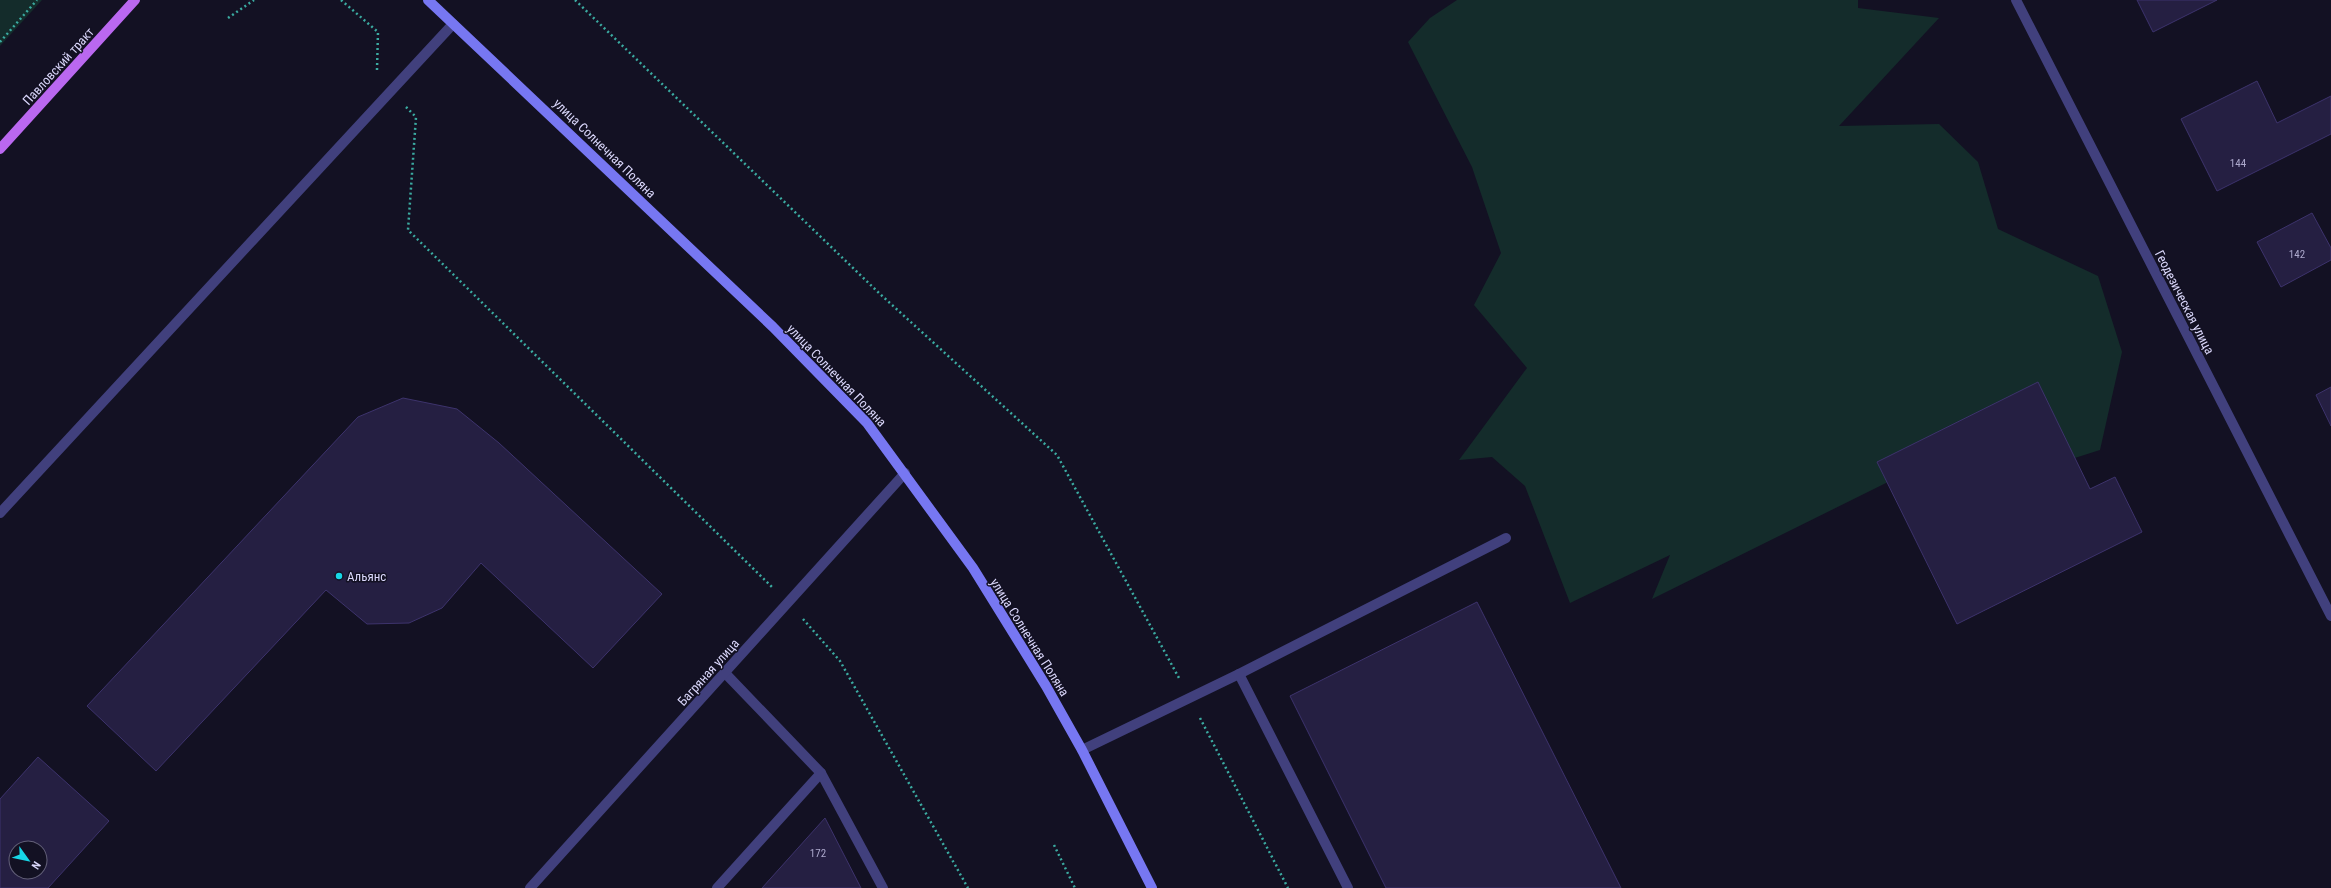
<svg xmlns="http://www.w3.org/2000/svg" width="2331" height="888" viewBox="0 0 2331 888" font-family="'Roboto Condensed',sans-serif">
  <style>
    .green { fill: #142c2b }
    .building { fill: #251f42; stroke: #3d336c; fill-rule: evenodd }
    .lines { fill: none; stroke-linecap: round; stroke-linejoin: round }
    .path { stroke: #3baba1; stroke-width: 2.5; stroke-dasharray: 2 3; stroke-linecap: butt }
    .lane { stroke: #41407d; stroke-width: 10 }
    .street { stroke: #41407d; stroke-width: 10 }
    .secondary { stroke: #7777f2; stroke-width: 10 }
    .primary { stroke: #ba68f0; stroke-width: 10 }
    .poi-dot { fill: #17d7e7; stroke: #131123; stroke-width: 1.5 }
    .labels { text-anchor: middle; stroke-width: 3; stroke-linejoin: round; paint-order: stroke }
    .number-label { font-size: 11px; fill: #ada9cd }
    .street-label { font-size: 13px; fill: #dad7fb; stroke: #131123 }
    .poi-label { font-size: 13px; fill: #dad7fb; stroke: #131123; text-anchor: start }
  </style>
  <rect width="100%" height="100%" fill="#131123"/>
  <g class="green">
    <path d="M 0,0 L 42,0 L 0,46 Z"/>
    <path d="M 1457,0 L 1858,0 L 1858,8 L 1939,18 L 1839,126 L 1939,124 L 1978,162 L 1998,229 L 2098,276 L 2122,352 L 2100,450 L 2005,480 L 1890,481 L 1652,599 L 1670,555 L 1570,603 L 1525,486 L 1492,457 L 1459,460 L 1527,368 L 1474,305 L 1501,253 L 1472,167 L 1408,42 L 1430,18 Z"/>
  </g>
  <g class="building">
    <path d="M 2137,0 L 2217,0 L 2153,32 Z"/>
    <path d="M 2257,81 L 2277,123 L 2331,96 L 2331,134 L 2217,191 L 2181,119 Z"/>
    <path d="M 2312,213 L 2331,248 L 2331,260 L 2281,287 L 2257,242 Z"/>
    <path d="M 2038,382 L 2090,489 L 2115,477 L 2142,532 L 1957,624 L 1877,462 Z"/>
    <path d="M 2331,387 L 2331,426 L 2316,395 Z"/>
    <path d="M 403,398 L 457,409 L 499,443 L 662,594 L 593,668 L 481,563 L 442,608 L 409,623 L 367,624 L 326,590 L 156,771 L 87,706 L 358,417 Z"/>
    <path d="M 1477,602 L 1621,888 L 1386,888 L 1290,696 Z"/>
    <path d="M 38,757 L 109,821 L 48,888 L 0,888 L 0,799 ZM 16,848 L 40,848 L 40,872 L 16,872 Z"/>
    <path d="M 825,818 L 861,888 L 762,888 Z"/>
  </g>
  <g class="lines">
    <g class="path">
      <path d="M 341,0 L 378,32 L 377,70"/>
      <path d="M 575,0 L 880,294 L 1057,455 L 1179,678"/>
      <path d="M 228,18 L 254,0"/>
      <path d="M 0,42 L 37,0"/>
      <path d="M 406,107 L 416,117 L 408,230 L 772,587"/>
      <path d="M 803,619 L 840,661 L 968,888"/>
      <path d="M 1200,718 L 1288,888"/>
      <path d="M 1054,845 L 1075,888"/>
    </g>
    <g class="lane">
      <path d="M 0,513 L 453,24"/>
      <path d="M 725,673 L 821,773 L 883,888"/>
      <path d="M 1239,674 L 1348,888"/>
      <path d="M 1082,750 L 1239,674 L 1506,538"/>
      <path d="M 717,888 L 821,773"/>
    </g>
    <g class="street">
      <path d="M 2016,0 L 2331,616"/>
      <path d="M 530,888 L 905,473"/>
    </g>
    <path class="secondary" d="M 428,0 L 773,327 L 867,423 L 973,568 L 1046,686 L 1082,750 L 1152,888"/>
    <path class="primary" d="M 0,149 L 135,0"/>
  </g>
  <circle class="poi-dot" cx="339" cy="576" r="4"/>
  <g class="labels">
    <g class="number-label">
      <text x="2238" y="167">144</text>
      <text x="2297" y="258">142</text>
      <text x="818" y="857">172</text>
    </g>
    <g class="street-label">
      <text transform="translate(58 66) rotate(-48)" y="5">Павловский тракт</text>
      <text transform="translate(605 148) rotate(44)" y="5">улица Солнечная Поляна</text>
      <text transform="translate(2185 302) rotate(63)" y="5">Геодезическая улица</text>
      <text transform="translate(837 375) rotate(46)" y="5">улица Солнечная Поляна</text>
      <text transform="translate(1030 637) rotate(58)" y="5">улица Солнечная Поляна</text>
      <text transform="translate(708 672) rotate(-48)" y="5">Багряная улица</text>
    </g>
    <g class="poi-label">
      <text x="347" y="581">Альянс</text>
    </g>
  </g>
  <g transform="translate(28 860) rotate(123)"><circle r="19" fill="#131123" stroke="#636079"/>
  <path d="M0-3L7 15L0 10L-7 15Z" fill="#17d7e7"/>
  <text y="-6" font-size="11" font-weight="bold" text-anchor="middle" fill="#dad7fb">N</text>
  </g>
</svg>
